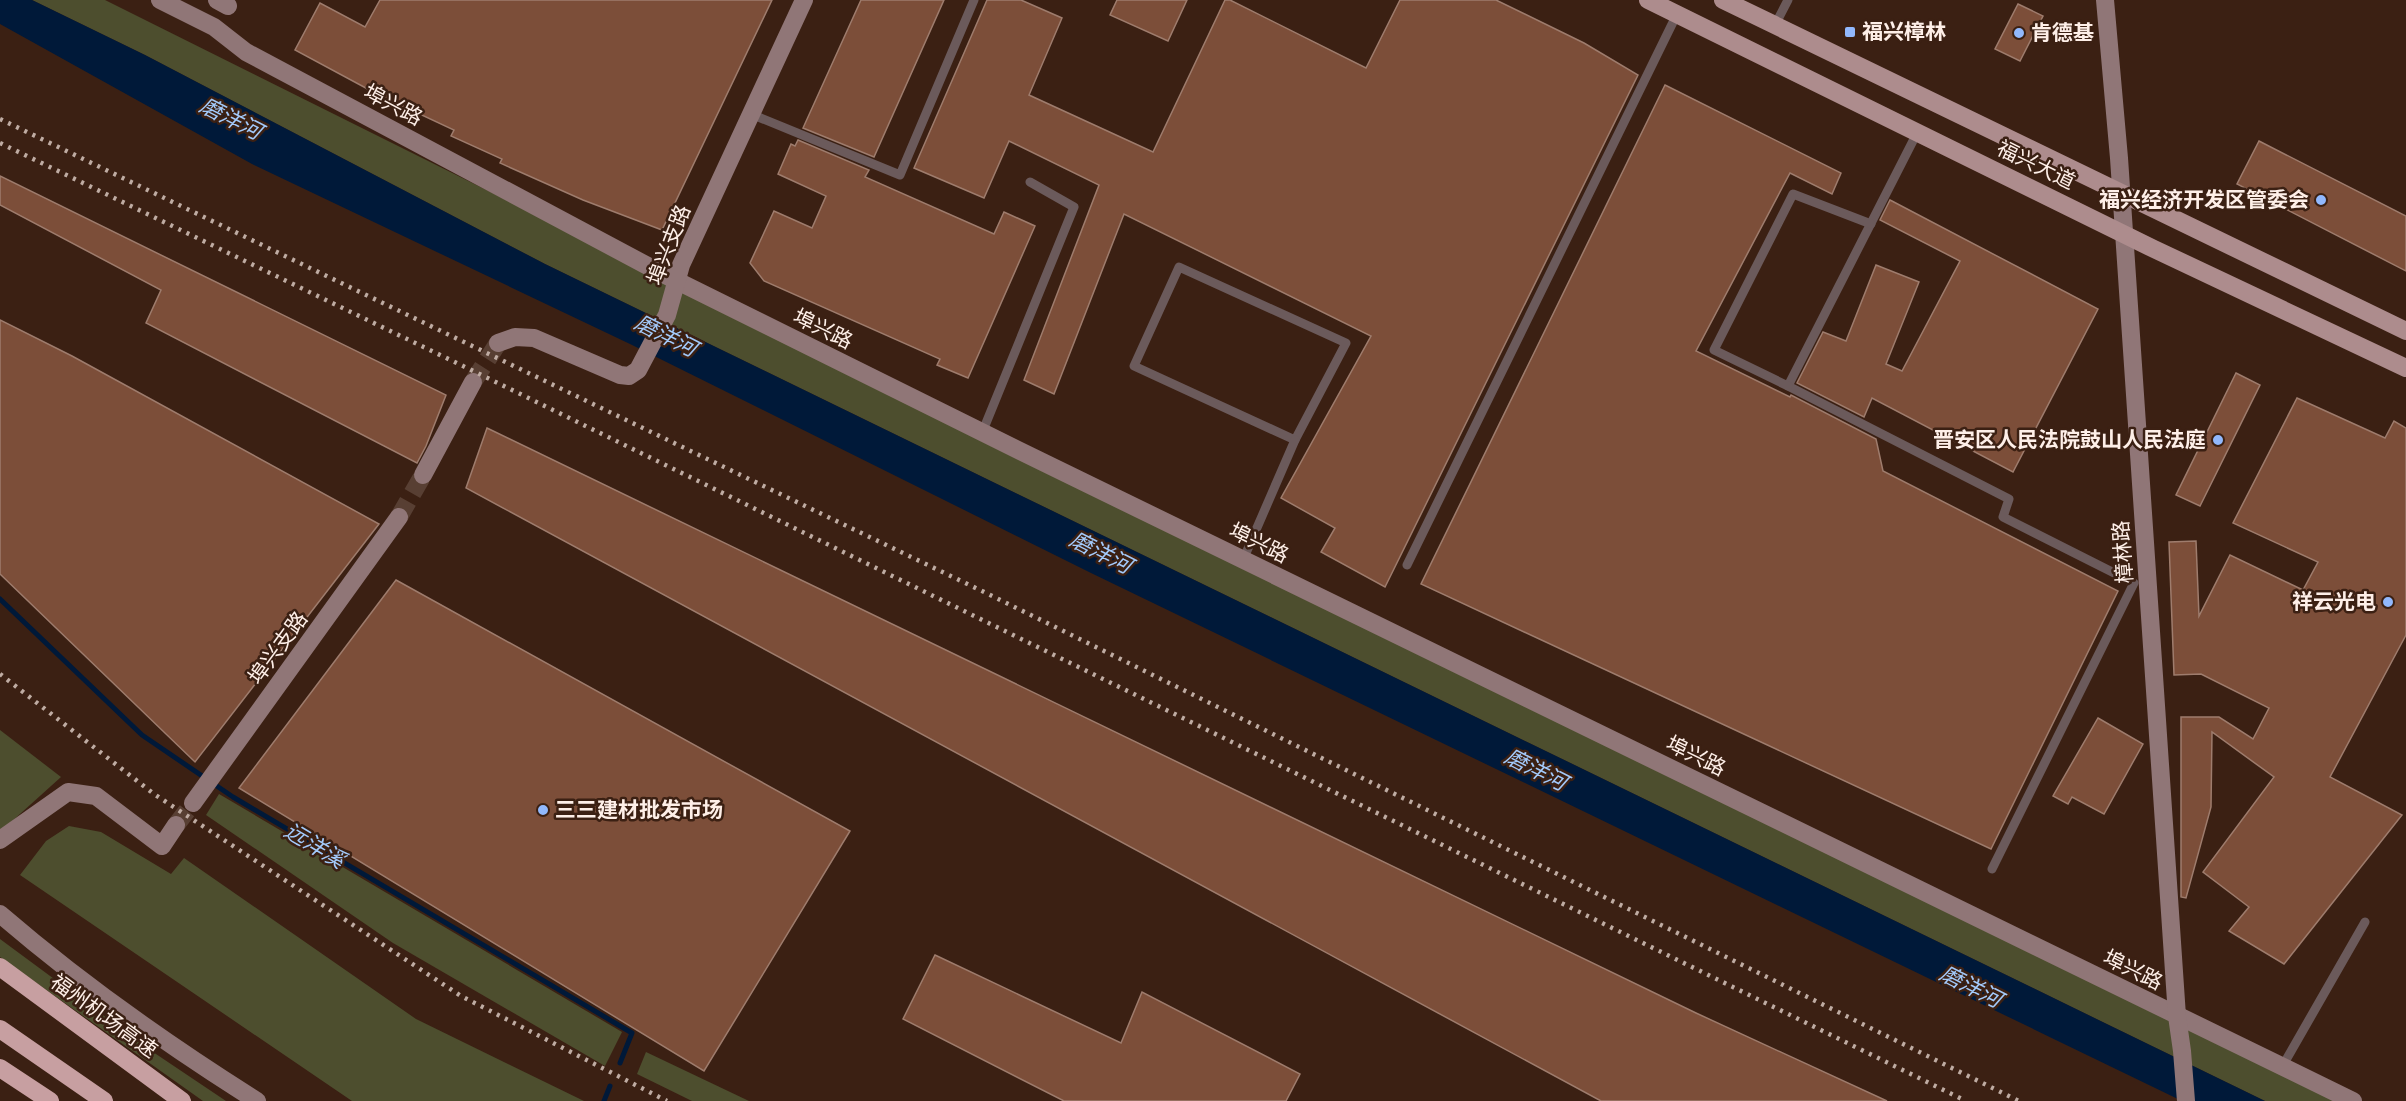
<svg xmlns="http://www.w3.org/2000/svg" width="2406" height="1101" viewBox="0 0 2406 1101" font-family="Bitter,'Noto Sans SC',serif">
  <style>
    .green { fill: #4d4e2e }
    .water { fill: #001939 }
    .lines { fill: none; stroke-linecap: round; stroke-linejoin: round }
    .stream { stroke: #001939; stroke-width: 5 }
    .building { fill: #7c4e39; stroke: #9e7c6d; stroke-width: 1.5 }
    .secondary-tunnel { stroke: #583f33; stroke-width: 18; stroke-dasharray: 18 9; stroke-linecap: butt }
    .lane { stroke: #6b5a5b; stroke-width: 9 }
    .secondary { stroke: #907677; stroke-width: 18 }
    .primary { stroke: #ad8c8d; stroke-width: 18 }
    .highway { stroke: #c79fa1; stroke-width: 18 }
    .rail { stroke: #bfaca3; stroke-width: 4.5; stroke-dasharray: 3 6; stroke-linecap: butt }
    .poi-dot { fill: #91b8fd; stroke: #3b2013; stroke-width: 2 }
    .labels { text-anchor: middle; stroke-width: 5; stroke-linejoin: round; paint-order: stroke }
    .poi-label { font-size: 21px; font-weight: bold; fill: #feefe8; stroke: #3b2013; text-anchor: start }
    .street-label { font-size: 21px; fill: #feefe8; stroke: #3b2013 }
    .water-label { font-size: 22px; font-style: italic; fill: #a3cafb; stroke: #3b2013 }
  </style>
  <rect width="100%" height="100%" fill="#3b2013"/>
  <g class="green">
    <path d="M 32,0 L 105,0 L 1044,468 L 2340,1101 L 2265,1101 L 545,264 L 145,55 Z"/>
    <path d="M 0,730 L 61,777 L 0,832 Z"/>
    <path d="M 219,794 L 622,1032 L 605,1066 L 393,943 L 206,815 Z"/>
    <path d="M 69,826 L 101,832 L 171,874 L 184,858 L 416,1019 L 584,1101 L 352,1101 L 20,875 L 46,841 Z"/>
    <path d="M 0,939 L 153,1052 L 226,1101 L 203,1101 L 0,957 Z"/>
    <path d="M 646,1052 L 749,1101 L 692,1101 L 637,1074 Z"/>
  </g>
  <path class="water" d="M 0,0 L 32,0 L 145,55 L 545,264 L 2265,1101 L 2182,1101 L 1091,573 L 630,344 L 252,164 L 0,24 Z"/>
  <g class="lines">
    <g class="stream">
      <path d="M 0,599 L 142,735 L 233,797 L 632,1033 L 620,1063"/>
      <path d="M 604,1101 L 610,1086"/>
    </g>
  </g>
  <g class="building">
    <path d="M 380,0 L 772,0 L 662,230 L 583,200 L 500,163 L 502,159 L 451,136 L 454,130 L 377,94 L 295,50 L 320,3 L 365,27 Z"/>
    <path d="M 861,0 L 944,0 L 874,157 L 803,128 Z"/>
    <path d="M 987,0 L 1021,0 L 1062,18 L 1029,95 L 1153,152 L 1225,0 L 1230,0 L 1366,68 L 1400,0 L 1496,0 L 1584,43 L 1638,75 L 1385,587 L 1321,552 L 1335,528 L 1281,498 L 1371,336 L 1124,214 L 1054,394 L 1024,380 L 1099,185 L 1009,141 L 984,198 L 914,168 Z"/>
    <path d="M 1117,0 L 1187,0 L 1168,41 L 1110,15 Z"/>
    <path d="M 2018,4 L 2043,16 L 2020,61 L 1995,49 Z"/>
    <path d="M 1665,85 L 1841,173 L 1832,194 L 1790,173 L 1696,351 L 1790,397 L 1791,395 L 1876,439 L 1883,471 L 2118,591 L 1991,849 L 1421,584 Z"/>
    <path d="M 798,140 L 869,170 L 865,177 L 994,234 L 1004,212 L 1035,226 L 968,378 L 937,365 L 940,359 L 764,281 L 750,263 L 774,211 L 812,228 L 826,196 L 778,174 L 791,144 L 795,146 Z"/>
    <path d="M 2259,141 L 2406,216 L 2406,271 L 2237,184 Z"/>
    <path d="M 0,176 L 446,395 L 426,446 L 417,463 L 146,323 L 161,290 L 0,205 Z"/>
    <path d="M 1890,200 L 2098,309 L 2013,472 L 1872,398 L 1864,417 L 1797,383 L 1823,332 L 1846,341 L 1876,265 L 1919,282 L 1886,364 L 1902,371 L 1960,261 L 1880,220 Z"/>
    <path d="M 0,320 L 72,356 L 379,524 L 195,762 L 0,574 Z"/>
    <path d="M 2236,373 L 2260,385 L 2200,506 L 2176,495 Z"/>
    <path d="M 2297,398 L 2385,438 L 2394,421 L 2406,428 L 2406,635 L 2330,777 L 2402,815 L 2284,964 L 2229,931 L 2249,907 L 2203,872 L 2274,777 L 2212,732 L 2211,807 L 2186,898 L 2181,897 L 2181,717 L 2219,717 L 2253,739 L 2269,708 L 2201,674 L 2174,675 L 2169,542 L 2196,541 L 2199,616 L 2230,555 L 2303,590 L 2318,562 L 2233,523 Z"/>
    <path d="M 487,428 L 1696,1013 L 1887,1101 L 1601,1101 L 466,488 Z"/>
    <path d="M 396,580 L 850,831 L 704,1071 L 239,788 Z"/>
    <path d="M 2098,718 L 2143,744 L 2104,814 L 2072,797 L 2068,804 L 2053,796 Z"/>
    <path d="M 935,955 L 1121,1043 L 1142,992 L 1300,1074 L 1286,1101 L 1064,1101 L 903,1019 Z"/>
  </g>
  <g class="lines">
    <g class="secondary-tunnel">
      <path d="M 473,382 L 498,343"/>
      <path d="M 399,517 L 423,475"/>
      <path d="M 176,825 L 193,803"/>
    </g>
    <g class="lane">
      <path d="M 1775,25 L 1788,0"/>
      <path d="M 751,114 L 900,175 L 974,0"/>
      <path d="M 1917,133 L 1788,386 L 2009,499 L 2003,517 L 2134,583 L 1992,869"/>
      <path d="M 1179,267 L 1346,343 L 1295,440 L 1134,366 Z"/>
      <path d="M 1788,386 L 1714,350 L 1793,194 L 1871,224"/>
      <path d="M 982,433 L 1074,207 L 1030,182"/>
      <path d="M 1243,560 L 1295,440"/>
      <path d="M 1407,565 L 1677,14"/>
      <path d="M 2282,1067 L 2365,922"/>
    </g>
    <g class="secondary">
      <path d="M 160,0 L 214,27 L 246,52 L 659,272 L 1018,450 L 2353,1101"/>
      <path d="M 217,0 L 228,6"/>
      <path d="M 2105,0 L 2119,158 L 2177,1016 L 2182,1051 L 2186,1101"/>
      <path d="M 498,343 L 515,337 L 534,338 L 620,375 L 629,376 L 638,370 L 667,315 L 681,265 L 804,0"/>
      <path d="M 423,475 L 473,382"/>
      <path d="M 193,803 L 399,517"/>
      <path d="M 0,840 L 68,792 L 96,796 L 162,846 L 176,825"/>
      <path d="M 0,914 C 80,983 168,1045 257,1101"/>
    </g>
    <g class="primary">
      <path d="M 1648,0 L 2154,249 L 2406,368"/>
      <path d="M 1723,0 L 2406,331"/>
    </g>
    <g class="highway">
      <path d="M 0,967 L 182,1101"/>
      <path d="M 0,1029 L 104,1101"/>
      <path d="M 0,1068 L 50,1101"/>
    </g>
    <g class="rail">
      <path d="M 0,119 L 982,591 L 2019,1101"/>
      <path d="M 0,143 L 463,366 L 1966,1101"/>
      <path d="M 0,674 L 154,794 L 461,996 L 667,1101"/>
    </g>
  </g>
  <g class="poi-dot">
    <rect x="1844" y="26" width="12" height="12" rx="3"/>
    <circle cx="2019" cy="33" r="6"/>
    <circle cx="2321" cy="200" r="6"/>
    <circle cx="2218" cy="440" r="6"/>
    <circle cx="2388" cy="602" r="6"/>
    <circle cx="543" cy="810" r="6"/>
  </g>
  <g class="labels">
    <g class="poi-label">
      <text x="1862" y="39">福兴樟林</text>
      <text x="2031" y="40">肯德基</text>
      <text x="2309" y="207" text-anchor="end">福兴经济开发区管委会</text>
      <text x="2206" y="447" text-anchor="end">晋安区人民法院鼓山人民法庭</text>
      <text x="2376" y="609" text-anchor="end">祥云光电</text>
      <text x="555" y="817">三三建材批发市场</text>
    </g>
    <g class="street-label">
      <text transform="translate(393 105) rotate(28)" y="7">埠兴路</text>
      <text transform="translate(2036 165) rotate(26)" y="7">福兴大道</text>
      <text transform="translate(669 245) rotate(-69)" y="7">埠兴支路</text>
      <text transform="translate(823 329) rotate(26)" y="7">埠兴路</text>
      <text transform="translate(1259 543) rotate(26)" y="7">埠兴路</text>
      <text transform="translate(2123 552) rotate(-94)" y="7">樟林路</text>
      <text transform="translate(278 648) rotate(-54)" y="7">埠兴支路</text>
      <text transform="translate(1696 756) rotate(26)" y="7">埠兴路</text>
      <text transform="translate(2133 970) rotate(26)" y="7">埠兴路</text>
      <text transform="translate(104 1016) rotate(36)" y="7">福州机场高速</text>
    </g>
    <g class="water-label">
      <text transform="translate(231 118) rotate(27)" y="8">磨洋河</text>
      <text transform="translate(666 335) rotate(27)" y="8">磨洋河</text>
      <text transform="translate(1101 552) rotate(27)" y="8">磨洋河</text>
      <text transform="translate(1536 769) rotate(27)" y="8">磨洋河</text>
      <text transform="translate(315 845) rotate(31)" y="8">远洋溪</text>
      <text transform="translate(1971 986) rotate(27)" y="8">磨洋河</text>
    </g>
  </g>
</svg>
